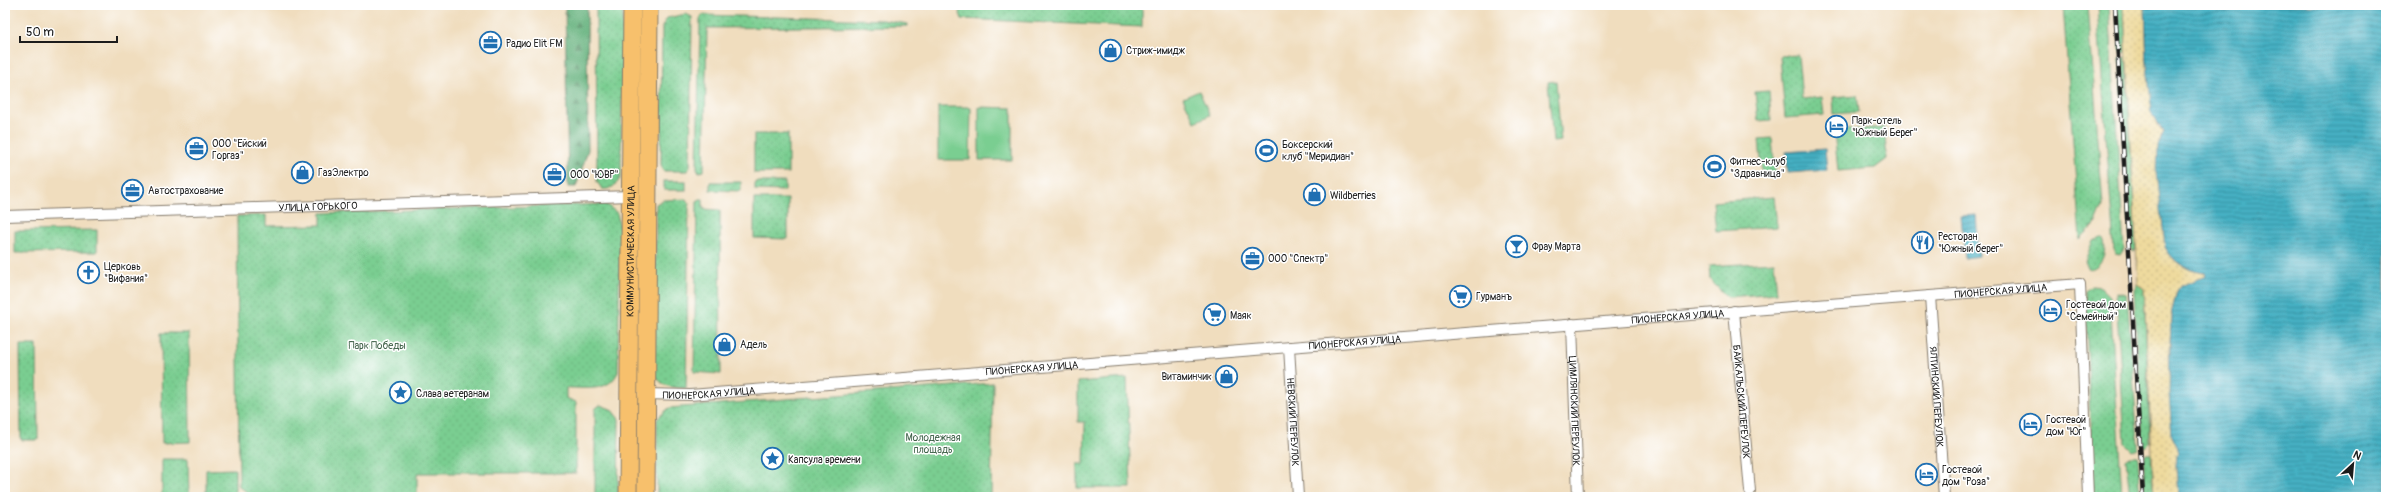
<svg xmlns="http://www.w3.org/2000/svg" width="2391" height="502" viewBox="0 0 2391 502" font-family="Pangolin,sans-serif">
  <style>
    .grass { fill: url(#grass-dots); stroke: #4b7556 }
    .forest { fill: url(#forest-firs); stroke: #40664c }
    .sand { fill: url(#sand-dots); stroke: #857b5d }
    .garden { fill: url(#garden-furrows); stroke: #4b7556 }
    .pitch { fill: #7ace91; stroke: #4b7556 }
    .water { fill: url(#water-rules); stroke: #306670 }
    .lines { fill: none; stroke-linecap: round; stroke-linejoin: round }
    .minor-casing { stroke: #867c6d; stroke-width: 12 }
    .primary-casing { stroke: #867c6d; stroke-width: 19 }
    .minor { stroke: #fff; stroke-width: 10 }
    .primary { stroke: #f7c06c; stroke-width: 17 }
    .rail-casing { stroke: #1c1c1c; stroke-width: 4.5 }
    .rail { stroke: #fff; stroke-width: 3; stroke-dasharray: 9; stroke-linecap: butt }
    .labels { text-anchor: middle; stroke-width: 3; stroke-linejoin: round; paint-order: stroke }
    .poi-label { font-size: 10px; fill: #1c1c1c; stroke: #fff; text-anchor: start }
    .street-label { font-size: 10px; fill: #1c1c1c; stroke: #fff }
    .park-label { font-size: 10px; fill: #42634b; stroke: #fff }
  </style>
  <defs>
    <pattern id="grass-dots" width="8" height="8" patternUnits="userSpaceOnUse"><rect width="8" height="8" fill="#7ace91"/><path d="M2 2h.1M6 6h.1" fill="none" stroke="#69b07c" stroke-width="1.8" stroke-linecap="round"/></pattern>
    <pattern id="forest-firs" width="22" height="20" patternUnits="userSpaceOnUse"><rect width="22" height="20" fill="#63b17b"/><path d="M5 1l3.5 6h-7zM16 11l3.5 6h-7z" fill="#518f64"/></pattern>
    <pattern id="sand-dots" width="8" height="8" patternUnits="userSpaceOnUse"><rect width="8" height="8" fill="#eeda9e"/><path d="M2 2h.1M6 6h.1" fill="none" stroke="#ccba88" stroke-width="1.8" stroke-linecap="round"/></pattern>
    <pattern id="garden-furrows" width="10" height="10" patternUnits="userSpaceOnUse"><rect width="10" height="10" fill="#7ace91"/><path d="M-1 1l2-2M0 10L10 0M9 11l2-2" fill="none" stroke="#69b07c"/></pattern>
    <pattern id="water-rules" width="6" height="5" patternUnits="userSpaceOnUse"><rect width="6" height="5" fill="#45b0c3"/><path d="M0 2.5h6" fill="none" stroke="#398e9e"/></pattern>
  </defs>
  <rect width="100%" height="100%" fill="#fff"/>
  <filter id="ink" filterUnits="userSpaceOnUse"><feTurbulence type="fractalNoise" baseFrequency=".025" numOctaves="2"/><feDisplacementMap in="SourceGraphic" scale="8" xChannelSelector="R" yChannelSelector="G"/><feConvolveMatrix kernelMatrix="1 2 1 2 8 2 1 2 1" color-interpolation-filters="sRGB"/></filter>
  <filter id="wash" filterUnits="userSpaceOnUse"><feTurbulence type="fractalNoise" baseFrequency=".012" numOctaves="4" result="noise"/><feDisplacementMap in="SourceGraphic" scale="16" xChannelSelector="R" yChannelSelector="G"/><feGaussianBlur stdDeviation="0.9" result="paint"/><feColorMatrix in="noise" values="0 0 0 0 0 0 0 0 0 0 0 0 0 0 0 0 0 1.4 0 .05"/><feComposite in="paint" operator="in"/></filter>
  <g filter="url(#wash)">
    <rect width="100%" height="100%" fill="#f0ddbe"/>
    <g class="grass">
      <path d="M 596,5 L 623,5 L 621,177 C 616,185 612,190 602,189 L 597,182 Z"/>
      <path d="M 957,5 L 1142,5 L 1142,27 L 962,19 Z"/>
      <path d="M 2063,5 L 2088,5 L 2103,206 L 2096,223 L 2080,239 Z"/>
      <path d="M 2097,5 L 2109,5 L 2124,249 L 2120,255 L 2115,254 L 2114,251 Z"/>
      <path d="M 2117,5 L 2124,5 L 2126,52 L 2123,53 L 2120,50 Z"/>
      <path d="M 686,14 L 692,17 L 690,166 L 687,171 L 664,171 L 661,166 L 662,27 L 667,18 Z"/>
      <path d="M 702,15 L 883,20 L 908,24 L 908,26 L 707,28 L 704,171 L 699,172 L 697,168 L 700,19 Z"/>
      <path d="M 1798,55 L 1802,99 L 1822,97 L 1824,115 L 1785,118 L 1780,56 Z"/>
      <path d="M 2126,57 L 2136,249 L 2134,252 L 2131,250 L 2120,59 Z"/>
      <path d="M 1556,81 L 1561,141 L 1553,142 L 1548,82 Z"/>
      <path d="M 1769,91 L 1771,120 L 1758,121 L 1755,92 Z"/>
      <path d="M 1857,95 L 1859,112 L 1834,114 L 1833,97 Z"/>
      <path d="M 1884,127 L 1887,159 L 1875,168 L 1838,171 L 1834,131 Z"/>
      <rect x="754" y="134" width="34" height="39"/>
      <path d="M 1772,138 L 1775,173 L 1762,174 L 1759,139 Z"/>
      <rect x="664" y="181" width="22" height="9"/>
      <path d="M 1774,197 L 1777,227 L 1716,231 L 1713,202 Z"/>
      <path d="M 686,199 L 689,204 L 686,388 C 672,388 660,387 654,372 L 656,204 L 663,200 Z"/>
      <path d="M 700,199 L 703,199 L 703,209 L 720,210 L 721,374 L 694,372 L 697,201 Z"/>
      <path d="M 754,199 L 788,199 L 788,239 L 754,238 Z"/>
      <path d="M 606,204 L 617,213 L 620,227 L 618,372 C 608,394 585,387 566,388 L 566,398 L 576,402 L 576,473 L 417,473 L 417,497 L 253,497 L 239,486 L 237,216 L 266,215 L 266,226 L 321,225 L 321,213 Z"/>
      <path d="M 97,230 L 97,252 L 15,253 L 15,231 Z"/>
      <path d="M 2102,238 C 2109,248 2102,268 2089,269 L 2085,262 L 2093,241 Z"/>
      <path d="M 1774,262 L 1777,293 L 1727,297 L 1710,280 L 1709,266 Z"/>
      <path d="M 2138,284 L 2144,288 L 2150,443 L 2146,447 L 2142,444 L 2134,291 Z"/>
      <path d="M 2090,286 L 2101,287 L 2110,296 L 2122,497 L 2093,497 L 2085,291 Z"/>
      <path d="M 2116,292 L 2125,294 L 2128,307 L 2138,444 L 2138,448 L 2132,450 L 2125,443 Z"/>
      <path d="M 161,333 L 189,333 L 190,442 L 162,443 Z"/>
      <path d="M 20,345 L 37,345 L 38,440 L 21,440 Z"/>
      <path d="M 1127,378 L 1131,488 L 1077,488 L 1077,464 L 1084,464 L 1085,422 L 1078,422 L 1078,382 Z"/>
      <path d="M 993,383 L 991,497 L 657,497 L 657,419 L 669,408 Z"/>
      <path d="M 600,405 L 611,409 L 619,419 L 618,497 L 595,497 L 595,409 Z"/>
      <path d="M 2146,454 L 2151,454 L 2154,497 L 2146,497 L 2143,458 Z"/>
      <path d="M 2130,456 L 2137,456 L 2138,459 L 2141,497 L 2130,497 L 2126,459 Z"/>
      <path d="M 162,459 L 188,459 L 189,497 L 162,497 Z"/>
      <path d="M 235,469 L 235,497 L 206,497 L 206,470 Z"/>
    </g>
    <path class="forest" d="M 565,5 L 587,5 L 588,150 L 576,187 L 568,187 Z"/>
    <path class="sand" d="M 2124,5 L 2145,5 L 2147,65 L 2158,126 L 2164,132 L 2161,137 L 2165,247 C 2172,262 2187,271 2205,273 L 2206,276 L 2177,292 L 2171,314 L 2172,325 L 2169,349 L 2172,436 L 2178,448 L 2176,466 L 2178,497 L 2154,497 L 2144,288 L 2138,284 Z"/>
    <g class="garden">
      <path d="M 710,182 L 741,182 L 741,191 L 710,190 Z"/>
      <path d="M 755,182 L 785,182 L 785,191 L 755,190 Z"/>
    </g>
    <g class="pitch">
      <path d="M 1199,91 L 1210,115 L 1195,122 L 1183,98 Z"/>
      <path d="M 938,107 L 971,107 L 970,160 L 938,160 Z"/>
      <path d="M 979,107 L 1012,108 L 1012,160 L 979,160 Z"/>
    </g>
    <g class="water">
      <path d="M 2145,5 L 2386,5 L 2386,497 L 2178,497 L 2176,466 L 2178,448 L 2172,436 L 2169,393 L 2171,314 L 2177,292 L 2182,285 L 2206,276 L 2205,273 C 2187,271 2173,262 2165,247 L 2157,172 L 2158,146 L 2164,132 L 2152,113 L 2147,65 Z"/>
      <path d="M 1825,149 L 1827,170 L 1788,173 L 1786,152 Z"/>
      <path d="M 1976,215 L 1979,256 L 1965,258 L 1961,216 Z"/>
    </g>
  </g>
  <g filter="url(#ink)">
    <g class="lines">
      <defs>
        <g id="minor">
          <path id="s1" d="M 5,216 L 631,196"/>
          <path id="s2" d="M 1930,296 L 1944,497"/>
          <path id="s3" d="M 1734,311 L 1750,491"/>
          <path id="s4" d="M 1572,324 L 1578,497"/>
          <path id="s5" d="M 1289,347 L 1298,497"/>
          <path id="s6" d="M 643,394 L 690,395 L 2080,284 L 2088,497"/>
        </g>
        <g id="primary">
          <path id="s7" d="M 628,497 L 632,5"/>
          <path d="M 646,497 L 649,5"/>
        </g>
      </defs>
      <use href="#minor" class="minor-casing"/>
      <use href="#primary" class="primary-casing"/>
      <use href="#minor" class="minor"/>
      <use href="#primary" class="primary"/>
      <defs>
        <path id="rail" d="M 2115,5 L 2143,497"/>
      </defs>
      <use href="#rail" class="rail-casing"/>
      <use href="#rail" class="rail"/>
    </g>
  </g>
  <defs>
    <symbol id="office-ring" viewBox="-11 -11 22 22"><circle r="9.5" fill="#fff" stroke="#1f6fb2" stroke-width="1.5"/><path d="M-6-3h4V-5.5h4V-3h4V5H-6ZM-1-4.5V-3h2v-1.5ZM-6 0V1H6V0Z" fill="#1f6fb2"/></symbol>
    <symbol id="shop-ring" viewBox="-11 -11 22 22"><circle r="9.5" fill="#fff" stroke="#1f6fb2" stroke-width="1.5"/><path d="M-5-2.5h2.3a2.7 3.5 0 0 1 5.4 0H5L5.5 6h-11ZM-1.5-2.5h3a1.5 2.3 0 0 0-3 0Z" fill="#1f6fb2"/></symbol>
    <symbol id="hotel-ring" viewBox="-11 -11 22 22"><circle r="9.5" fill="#fff" stroke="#1f6fb2" stroke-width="1.5"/><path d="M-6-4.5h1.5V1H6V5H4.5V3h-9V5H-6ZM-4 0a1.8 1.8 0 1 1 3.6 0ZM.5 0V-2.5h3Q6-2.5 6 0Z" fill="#1f6fb2"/></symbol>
    <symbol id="stadium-ring" viewBox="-11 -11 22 22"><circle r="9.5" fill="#fff" stroke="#1f6fb2" stroke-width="1.5"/><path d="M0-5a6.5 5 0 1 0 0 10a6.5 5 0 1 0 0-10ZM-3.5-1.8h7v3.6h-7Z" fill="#1f6fb2"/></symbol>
    <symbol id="restaurant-ring" viewBox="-11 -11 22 22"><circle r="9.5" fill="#fff" stroke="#1f6fb2" stroke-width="1.5"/><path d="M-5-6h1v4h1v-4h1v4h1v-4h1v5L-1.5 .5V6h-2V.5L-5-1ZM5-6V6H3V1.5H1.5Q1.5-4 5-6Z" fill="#1f6fb2"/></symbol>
    <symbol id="bar-ring" viewBox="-11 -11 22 22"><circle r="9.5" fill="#fff" stroke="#1f6fb2" stroke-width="1.5"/><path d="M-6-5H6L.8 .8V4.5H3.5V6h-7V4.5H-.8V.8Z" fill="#1f6fb2"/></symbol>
    <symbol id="church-ring" viewBox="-11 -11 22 22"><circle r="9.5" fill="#fff" stroke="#1f6fb2" stroke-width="1.5"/><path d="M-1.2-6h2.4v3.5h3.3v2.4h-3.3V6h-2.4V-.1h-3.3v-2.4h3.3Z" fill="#1f6fb2"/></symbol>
    <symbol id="supermarket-ring" viewBox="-11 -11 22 22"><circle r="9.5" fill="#fff" stroke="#1f6fb2" stroke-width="1.5"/><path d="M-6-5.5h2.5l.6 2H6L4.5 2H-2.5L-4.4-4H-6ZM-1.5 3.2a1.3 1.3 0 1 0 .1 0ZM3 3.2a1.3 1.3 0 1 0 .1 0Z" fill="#1f6fb2"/></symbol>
    <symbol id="sight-ring" viewBox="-11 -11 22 22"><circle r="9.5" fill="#fff" stroke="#1f6fb2" stroke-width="1.5"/><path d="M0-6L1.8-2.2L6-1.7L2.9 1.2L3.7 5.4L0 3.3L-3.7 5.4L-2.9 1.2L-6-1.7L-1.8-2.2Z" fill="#1f6fb2"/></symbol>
  </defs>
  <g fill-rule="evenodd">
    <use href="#office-ring" x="478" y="30" width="25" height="25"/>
    <use href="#shop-ring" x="1098" y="38" width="25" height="25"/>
    <use href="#hotel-ring" x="1824" y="114" width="25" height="25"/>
    <use href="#office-ring" x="184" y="136" width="25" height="25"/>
    <use href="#stadium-ring" x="1254" y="138" width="25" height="25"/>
    <use href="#stadium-ring" x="1702" y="154" width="25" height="25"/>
    <use href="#shop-ring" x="290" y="160" width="25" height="25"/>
    <use href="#office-ring" x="542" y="162" width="25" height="25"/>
    <use href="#office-ring" x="120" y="178" width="25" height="25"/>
    <use href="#shop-ring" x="1302" y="182" width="25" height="25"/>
    <use href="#restaurant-ring" x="1910" y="230" width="25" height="25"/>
    <use href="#bar-ring" x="1504" y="234" width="25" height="25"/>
    <use href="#office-ring" x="1240" y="246" width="25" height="25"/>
    <use href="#church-ring" x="76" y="260" width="25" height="25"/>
    <use href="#supermarket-ring" x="1448" y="284" width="25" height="25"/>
    <use href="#hotel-ring" x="2038" y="298" width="25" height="25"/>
    <use href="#supermarket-ring" x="1202" y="302" width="25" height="25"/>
    <use href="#shop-ring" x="712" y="332" width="25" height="25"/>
    <use href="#shop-ring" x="1214" y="364" width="25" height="25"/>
    <use href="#sight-ring" x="388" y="380" width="25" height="25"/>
    <use href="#hotel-ring" x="2018" y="412" width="25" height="25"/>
    <use href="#sight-ring" x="760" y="446" width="25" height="25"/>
    <use href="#hotel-ring" x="1914" y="462" width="25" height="25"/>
  </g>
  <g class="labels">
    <g class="poi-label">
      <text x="506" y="47">Радио Elit FM</text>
      <text x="1126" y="54">Стриж-имидж</text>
      <text x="1852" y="124">Парк-отель<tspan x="1852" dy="12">"Южный Берег"</tspan></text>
      <text x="212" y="147">ООО "Ейский<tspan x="212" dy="12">Горгаз"</tspan></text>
      <text x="1282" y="148">Боксерский<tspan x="1282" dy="12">клуб "Меридиан"</tspan></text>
      <text x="1730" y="165">Фитнес-клуб<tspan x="1730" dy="12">"Здравница"</tspan></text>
      <text x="318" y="176">ГазЭлектро</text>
      <text x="570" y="178">ООО "ЮВР"</text>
      <text x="148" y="194">Автострахование</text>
      <text x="1330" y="199">Wildberries</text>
      <text x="1938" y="240">Ресторан<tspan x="1938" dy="12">"Южный берег"</tspan></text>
      <text x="1532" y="250">Фрау Марта</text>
      <text x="1268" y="262">ООО "Спектр"</text>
      <text x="104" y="270">Церковь<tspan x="104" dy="12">"Вифания"</tspan></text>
      <text x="1476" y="300">Гурманъ</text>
      <text x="2066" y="308">Гостевой дом<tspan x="2066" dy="12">"Семейный"</tspan></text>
      <text x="1230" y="319">Маяк</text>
      <text x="740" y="348">Адель</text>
      <text x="1212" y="380" text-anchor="end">Витаминчик</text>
      <text x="416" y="397">Слава ветеранам</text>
      <text x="2046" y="423">Гостевой<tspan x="2046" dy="12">дом "Юг"</tspan></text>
      <text x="788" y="463">Капсула времени</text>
      <text x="1942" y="473">Гостевой<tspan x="1942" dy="12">дом "Роза"</tspan></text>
    </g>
    <g class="street-label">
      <text dy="4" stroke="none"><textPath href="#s1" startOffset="313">УЛИЦА ГОРЬКОГО</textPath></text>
      <text dy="4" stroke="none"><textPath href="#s7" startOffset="246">КОММУНИСТИЧЕСКАЯ УЛИЦА</textPath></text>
      <text dy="4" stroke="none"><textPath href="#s6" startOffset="1362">ПИОНЕРСКАЯ УЛИЦА</textPath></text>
      <text dy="4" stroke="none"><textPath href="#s6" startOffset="1038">ПИОНЕРСКАЯ УЛИЦА</textPath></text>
      <text dy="4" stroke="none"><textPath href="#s6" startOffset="714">ПИОНЕРСКАЯ УЛИЦА</textPath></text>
      <text dy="4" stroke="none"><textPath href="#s6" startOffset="390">ПИОНЕРСКАЯ УЛИЦА</textPath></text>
      <text dy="4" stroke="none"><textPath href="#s6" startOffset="66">ПИОНЕРСКАЯ УЛИЦА</textPath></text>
      <text dy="4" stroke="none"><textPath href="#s2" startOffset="101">ЯЛТИНСКИЙ ПЕРЕУЛОК</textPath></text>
      <text dy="4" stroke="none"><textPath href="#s3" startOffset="91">БАЙКАЛЬСКИЙ ПЕРЕУЛОК</textPath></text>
      <text dy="4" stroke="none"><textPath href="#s4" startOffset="87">ЦИМЛЯНСКИЙ ПЕРЕУЛОК</textPath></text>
      <text dy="4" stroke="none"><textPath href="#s5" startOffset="75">НЕВСКИЙ ПЕРЕУЛОК</textPath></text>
    </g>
    <g class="park-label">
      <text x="377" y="349">Парк Победы</text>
      <text x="933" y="441">Молодежная<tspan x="933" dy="12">площадь</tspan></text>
    </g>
  </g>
  <rect width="2391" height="502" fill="none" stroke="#fff" stroke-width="20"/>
  <g transform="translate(2353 464) rotate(26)" stroke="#ffffff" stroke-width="3" paint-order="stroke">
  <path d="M0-3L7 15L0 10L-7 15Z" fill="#1c1c1c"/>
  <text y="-6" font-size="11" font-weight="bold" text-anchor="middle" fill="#1c1c1c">N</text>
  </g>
  <path d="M20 36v6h97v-6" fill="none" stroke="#1c1c1c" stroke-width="2"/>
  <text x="26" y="36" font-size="12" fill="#1c1c1c" stroke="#ffffff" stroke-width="3" paint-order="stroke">50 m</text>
</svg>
